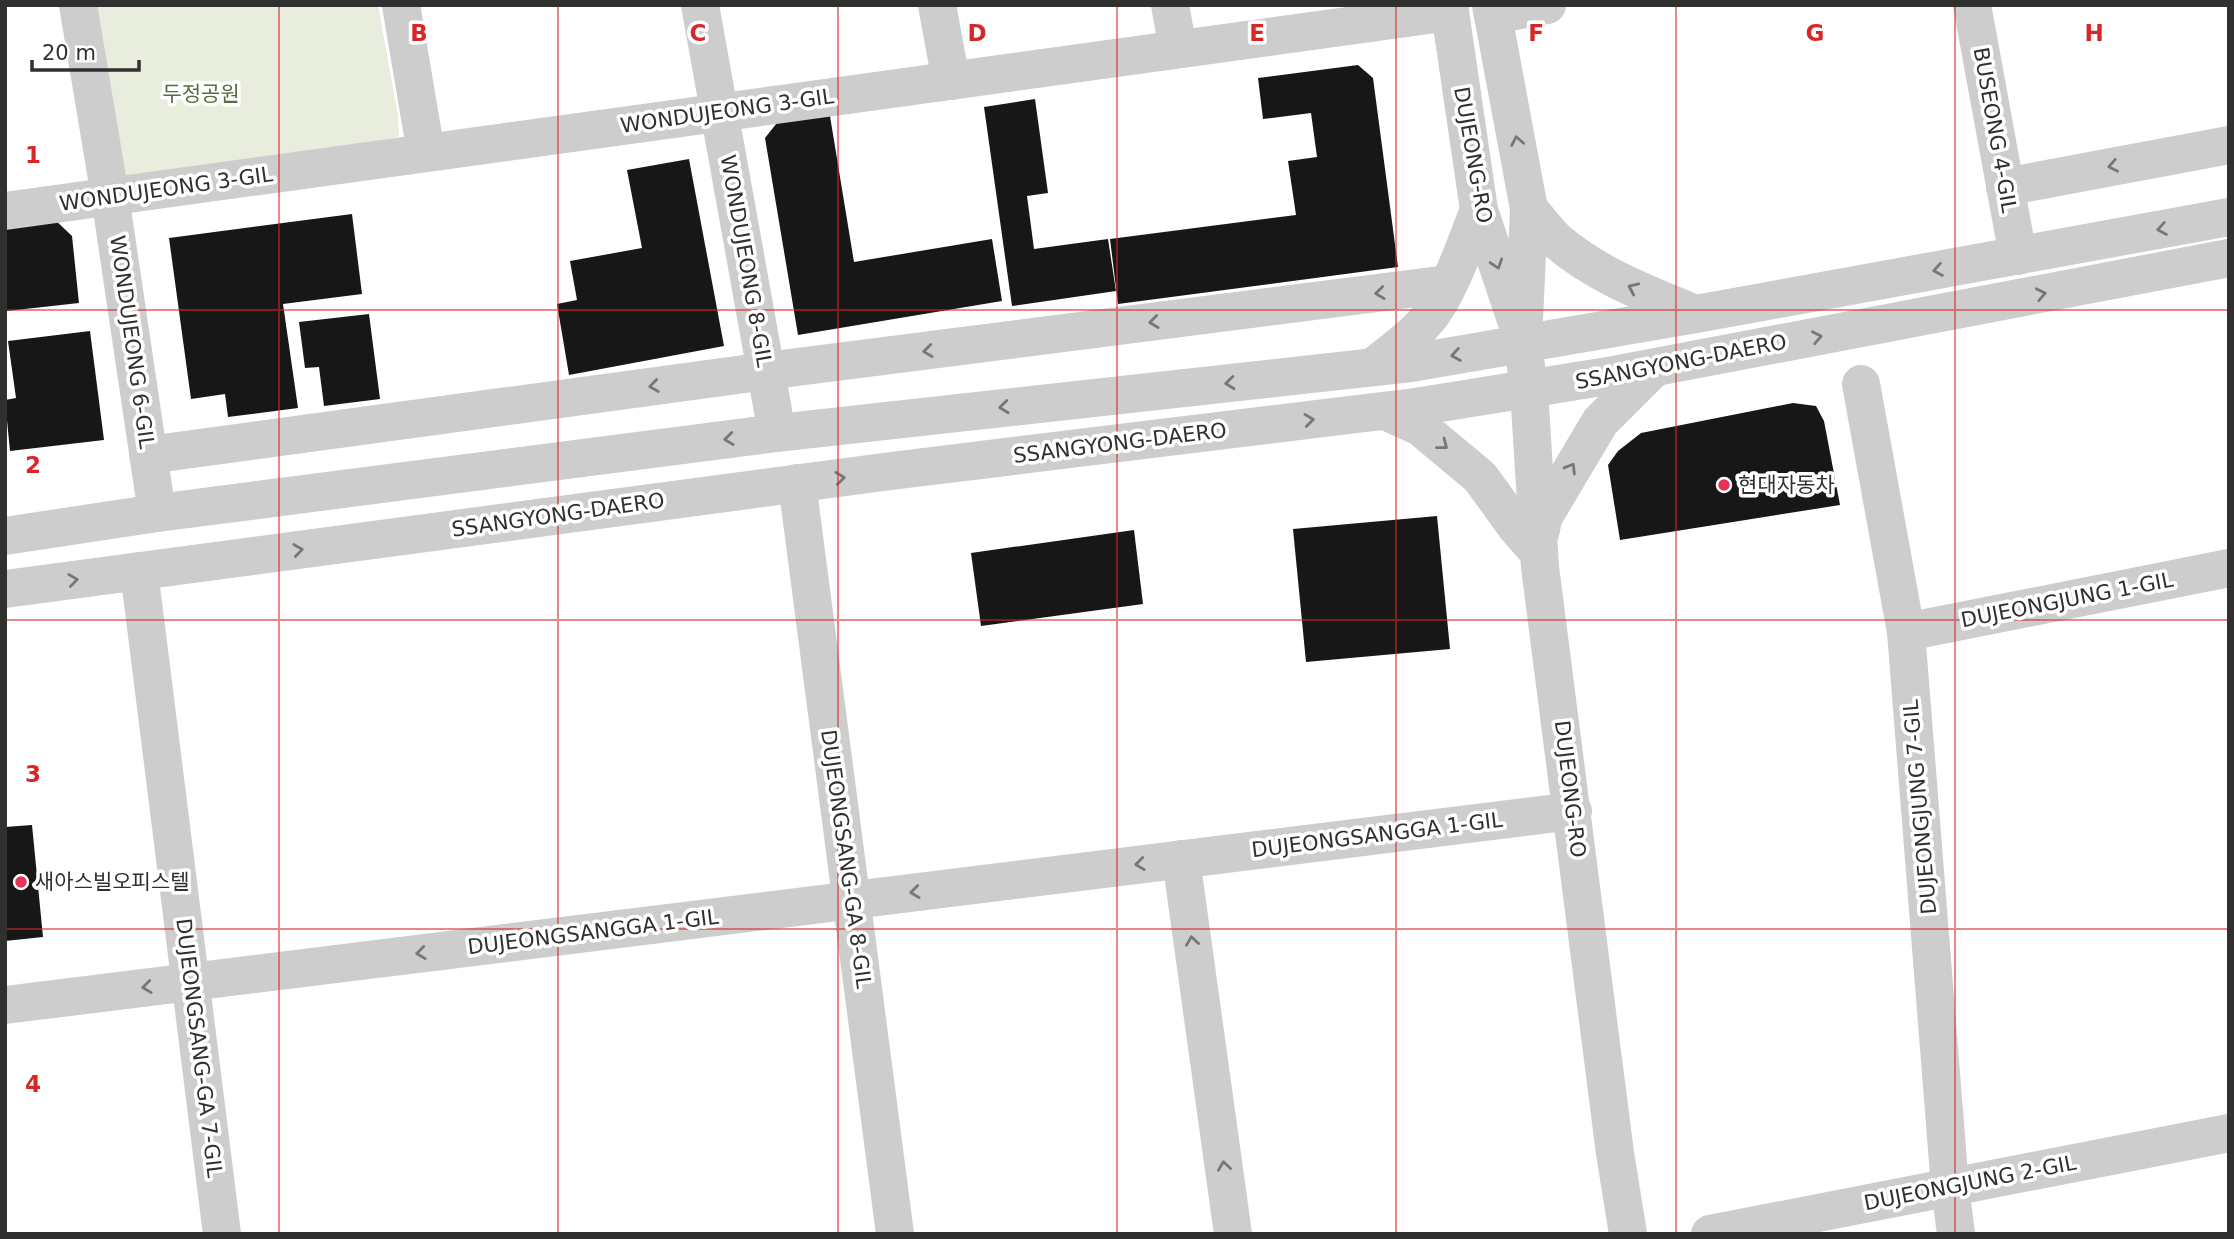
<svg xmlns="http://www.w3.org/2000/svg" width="2234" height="1239" viewBox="0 0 2234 1239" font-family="'DejaVu Sans','Noto Sans KR',sans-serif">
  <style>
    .green { fill: #e8edde }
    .building { fill: #171717 }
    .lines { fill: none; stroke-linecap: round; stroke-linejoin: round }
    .minor { stroke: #cdcdcd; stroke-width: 38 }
    .oneway { stroke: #777 }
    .grid { fill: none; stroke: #d62828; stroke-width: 2; stroke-opacity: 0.55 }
    .poi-dot { fill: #e53455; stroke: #fff; stroke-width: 2.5 }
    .labels { text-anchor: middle; stroke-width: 7; stroke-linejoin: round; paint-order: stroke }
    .park-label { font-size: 21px; fill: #586c3d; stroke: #fff }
    .street-label { font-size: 21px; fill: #303030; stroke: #fff }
    .poi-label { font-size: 21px; fill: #303030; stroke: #fff; text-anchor: start }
    .grid-label { font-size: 23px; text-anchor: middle; font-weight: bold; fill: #d62828; stroke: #fff; stroke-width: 7; stroke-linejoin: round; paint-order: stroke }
  </style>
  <rect width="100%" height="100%" fill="#fff"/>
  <path class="green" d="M 96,5 L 378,5 L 398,116 L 399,137 L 133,184 L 124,172 Z"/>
  <g class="building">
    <path d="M 1358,65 L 1373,78 L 1398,267 L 1118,304 L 1110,239 L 1296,215 L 1288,161 L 1317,157 L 1311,113 L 1263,119 L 1258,78 Z"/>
    <path d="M 1035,99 L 1048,193 L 1027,196 L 1034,249 L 1108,239 L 1116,291 L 1012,306 L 984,107 Z"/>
    <path d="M 829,110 L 854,262 L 992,239 L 1002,301 L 798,335 L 765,138 L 780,119 Z"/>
    <path d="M 689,159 L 724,346 L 569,375 L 557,304 L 577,300 L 570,261 L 642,248 L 627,170 Z"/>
    <path d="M 352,214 L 362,294 L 283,304 L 298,408 L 228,417 L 225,394 L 191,399 L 169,238 Z"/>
    <path d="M 52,217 L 72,236 L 79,303 L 7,311 L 5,291 L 5,222 Z"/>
    <path d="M 369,314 L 380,399 L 324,406 L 319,367 L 305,368 L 299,322 Z"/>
    <path d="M 90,331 L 104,440 L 10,451 L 5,400 L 16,398 L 8,341 Z"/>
    <path d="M 1793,403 L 1816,406 L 1824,421 L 1840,505 L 1620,540 L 1608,465 L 1618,451 L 1641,433 Z"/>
    <path d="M 1437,516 L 1450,649 L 1306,662 L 1293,529 Z"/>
    <path d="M 1134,530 L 1143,604 L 981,626 L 971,553 Z"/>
    <path d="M 32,825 L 43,937 L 5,941 L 5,827 Z"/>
  </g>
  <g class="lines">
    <g class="minor">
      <path d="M 78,5 L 110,196 L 157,513"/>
      <path d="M 401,5 L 426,153"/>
      <path d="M 700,5 L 777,433"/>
      <path d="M 937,5 L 951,81"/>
      <path d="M 1170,5 L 1178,49"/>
      <path d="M 1449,5 L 1479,210 L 1516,320"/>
      <path d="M 1491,5 L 1529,209 L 1523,343 L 1529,390 L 1540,567 L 1615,1153 L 1628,1234"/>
      <path d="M 1972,5 L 2018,256"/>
      <path d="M 1493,15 L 1547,5"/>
      <path d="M 2005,187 L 2229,145"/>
      <path d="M 1529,209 C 1538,219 1547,232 1557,241 C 1598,276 1647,294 1696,314"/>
      <path d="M 5,211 L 1450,12"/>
      <path d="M 1373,367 C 1395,349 1422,331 1437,306 C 1455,277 1466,242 1479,210"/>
      <path d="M 1861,384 L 1906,632 L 1950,1187 L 1956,1234"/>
      <path d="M 1385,411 L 1420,427 L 1480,477 L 1517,528 L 1539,553"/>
      <path d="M 148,455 L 766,371 L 1448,284"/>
      <path d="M 797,483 L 895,1234"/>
      <path d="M 1541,530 L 1543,518 L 1600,422 L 1654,368"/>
      <path d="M 5,536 L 157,513 L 777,433 L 1411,363 L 1696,314 L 2229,217"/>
      <path d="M 139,571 L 222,1234"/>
      <path d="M 5,589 L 891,471 L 1415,407 L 1614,375 L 2229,258"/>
      <path d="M 1906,632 L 2229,568"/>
      <path d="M 1181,859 L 1233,1234"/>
      <path d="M 5,1005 L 1573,811"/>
      <path d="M 1710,1234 L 2229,1133"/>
    </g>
  </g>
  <defs><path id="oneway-chevron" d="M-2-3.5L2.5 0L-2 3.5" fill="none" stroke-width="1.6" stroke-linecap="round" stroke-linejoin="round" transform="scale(1.75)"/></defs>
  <g class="oneway">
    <use href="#oneway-chevron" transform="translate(1517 141) rotate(-101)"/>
    <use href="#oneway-chevron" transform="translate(2113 166) rotate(169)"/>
    <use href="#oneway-chevron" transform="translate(2162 229) rotate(170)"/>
    <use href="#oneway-chevron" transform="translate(1497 264) rotate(72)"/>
    <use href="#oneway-chevron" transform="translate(1938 270) rotate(170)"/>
    <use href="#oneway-chevron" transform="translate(1633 288) rotate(-156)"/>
    <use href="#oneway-chevron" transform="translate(1380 293) rotate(173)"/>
    <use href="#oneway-chevron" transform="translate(2041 294) rotate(-11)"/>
    <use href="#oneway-chevron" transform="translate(1154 322) rotate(173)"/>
    <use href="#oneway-chevron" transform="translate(1817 337) rotate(-11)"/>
    <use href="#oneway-chevron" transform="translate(928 351) rotate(173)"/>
    <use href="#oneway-chevron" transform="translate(1456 355) rotate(170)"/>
    <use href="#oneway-chevron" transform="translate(1230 383) rotate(174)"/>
    <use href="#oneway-chevron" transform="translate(654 386) rotate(172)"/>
    <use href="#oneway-chevron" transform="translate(1004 407) rotate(174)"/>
    <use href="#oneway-chevron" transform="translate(1309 420) rotate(-7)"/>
    <use href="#oneway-chevron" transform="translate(729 439) rotate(173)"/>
    <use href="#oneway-chevron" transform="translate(1443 445) rotate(38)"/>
    <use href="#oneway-chevron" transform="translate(1571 468) rotate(-59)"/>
    <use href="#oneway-chevron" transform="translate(840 478) rotate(-7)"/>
    <use href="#oneway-chevron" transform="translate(298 550) rotate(-8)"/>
    <use href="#oneway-chevron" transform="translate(73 580) rotate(-8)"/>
    <use href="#oneway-chevron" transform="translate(1140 864) rotate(173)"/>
    <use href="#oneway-chevron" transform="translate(915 892) rotate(173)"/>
    <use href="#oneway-chevron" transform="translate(1192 941) rotate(-98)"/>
    <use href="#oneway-chevron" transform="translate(421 953) rotate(173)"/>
    <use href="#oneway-chevron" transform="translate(147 987) rotate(173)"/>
    <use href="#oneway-chevron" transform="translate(1224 1166) rotate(-98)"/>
  </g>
  <path class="grid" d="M 279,5 L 279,1234M 558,5 L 558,1234M 838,5 L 838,1234M 1117,5 L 1117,1234M 1396,5 L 1396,1234M 1676,5 L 1676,1234M 1955,5 L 1955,1234M 5,310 L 2229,310M 5,620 L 2229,620M 5,929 L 2229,929"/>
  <g class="poi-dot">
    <circle cx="1724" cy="485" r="7"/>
    <circle cx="21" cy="882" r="7"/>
  </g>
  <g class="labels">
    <g class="park-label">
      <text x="201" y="101">두정공원</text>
    </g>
    <g class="street-label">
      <text transform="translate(727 111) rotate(-8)" y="7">WONDUJEONG 3-GIL</text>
      <text transform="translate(1995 130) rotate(80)" y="7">BUSEONG 4-GIL</text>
      <text transform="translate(1473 155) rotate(80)" y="7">DUJEONG-RO</text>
      <text transform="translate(166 189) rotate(-8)" y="7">WONDUJEONG 3-GIL</text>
      <text transform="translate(746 261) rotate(80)" y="7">WONDUJEONG 8-GIL</text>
      <text transform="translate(132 342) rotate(82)" y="7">WONDUJEONG 6-GIL</text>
      <text transform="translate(1681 362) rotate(-11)" y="7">SSANGYONG-DAERO</text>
      <text transform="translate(1120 443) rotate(-7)" y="7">SSANGYONG-DAERO</text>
      <text transform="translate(558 515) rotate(-8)" y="7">SSANGYONG-DAERO</text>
      <text transform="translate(2067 600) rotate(-11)" y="7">DUJEONGJUNG 1-GIL</text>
      <text transform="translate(1570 789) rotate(83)" y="7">DUJEONG-RO</text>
      <text transform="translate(1920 807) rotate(-95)" y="7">DUJEONGJUNG 7-GIL</text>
      <text transform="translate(1377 835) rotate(-7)" y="7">DUJEONGSANGGA 1-GIL</text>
      <text transform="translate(846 859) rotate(82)" y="7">DUJEONGSANG-GA 8-GIL</text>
      <text transform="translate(593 932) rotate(-7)" y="7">DUJEONGSANGGA 1-GIL</text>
      <text transform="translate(199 1048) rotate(83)" y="7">DUJEONGSANG-GA 7-GIL</text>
      <text transform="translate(1970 1183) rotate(-11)" y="7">DUJEONGJUNG 2-GIL</text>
    </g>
    <g class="poi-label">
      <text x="1738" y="492">현대자동차</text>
      <text x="35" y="889">새아스빌오피스텔</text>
    </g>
  </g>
  <g class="grid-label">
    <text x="419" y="41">B</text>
    <text x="698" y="41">C</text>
    <text x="977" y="41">D</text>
    <text x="1257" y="41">E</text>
    <text x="1536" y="41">F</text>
    <text x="1815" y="41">G</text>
    <text x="2094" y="41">H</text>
    <text x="33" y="163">1</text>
    <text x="33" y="473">2</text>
    <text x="33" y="782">3</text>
    <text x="33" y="1092">4</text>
  </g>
  <rect width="2234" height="1239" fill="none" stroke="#303030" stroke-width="14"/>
  <path d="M32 60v10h107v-10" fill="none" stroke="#303030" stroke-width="3.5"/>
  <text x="42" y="60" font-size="21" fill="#303030" stroke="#ffffff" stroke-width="5" paint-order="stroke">20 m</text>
</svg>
